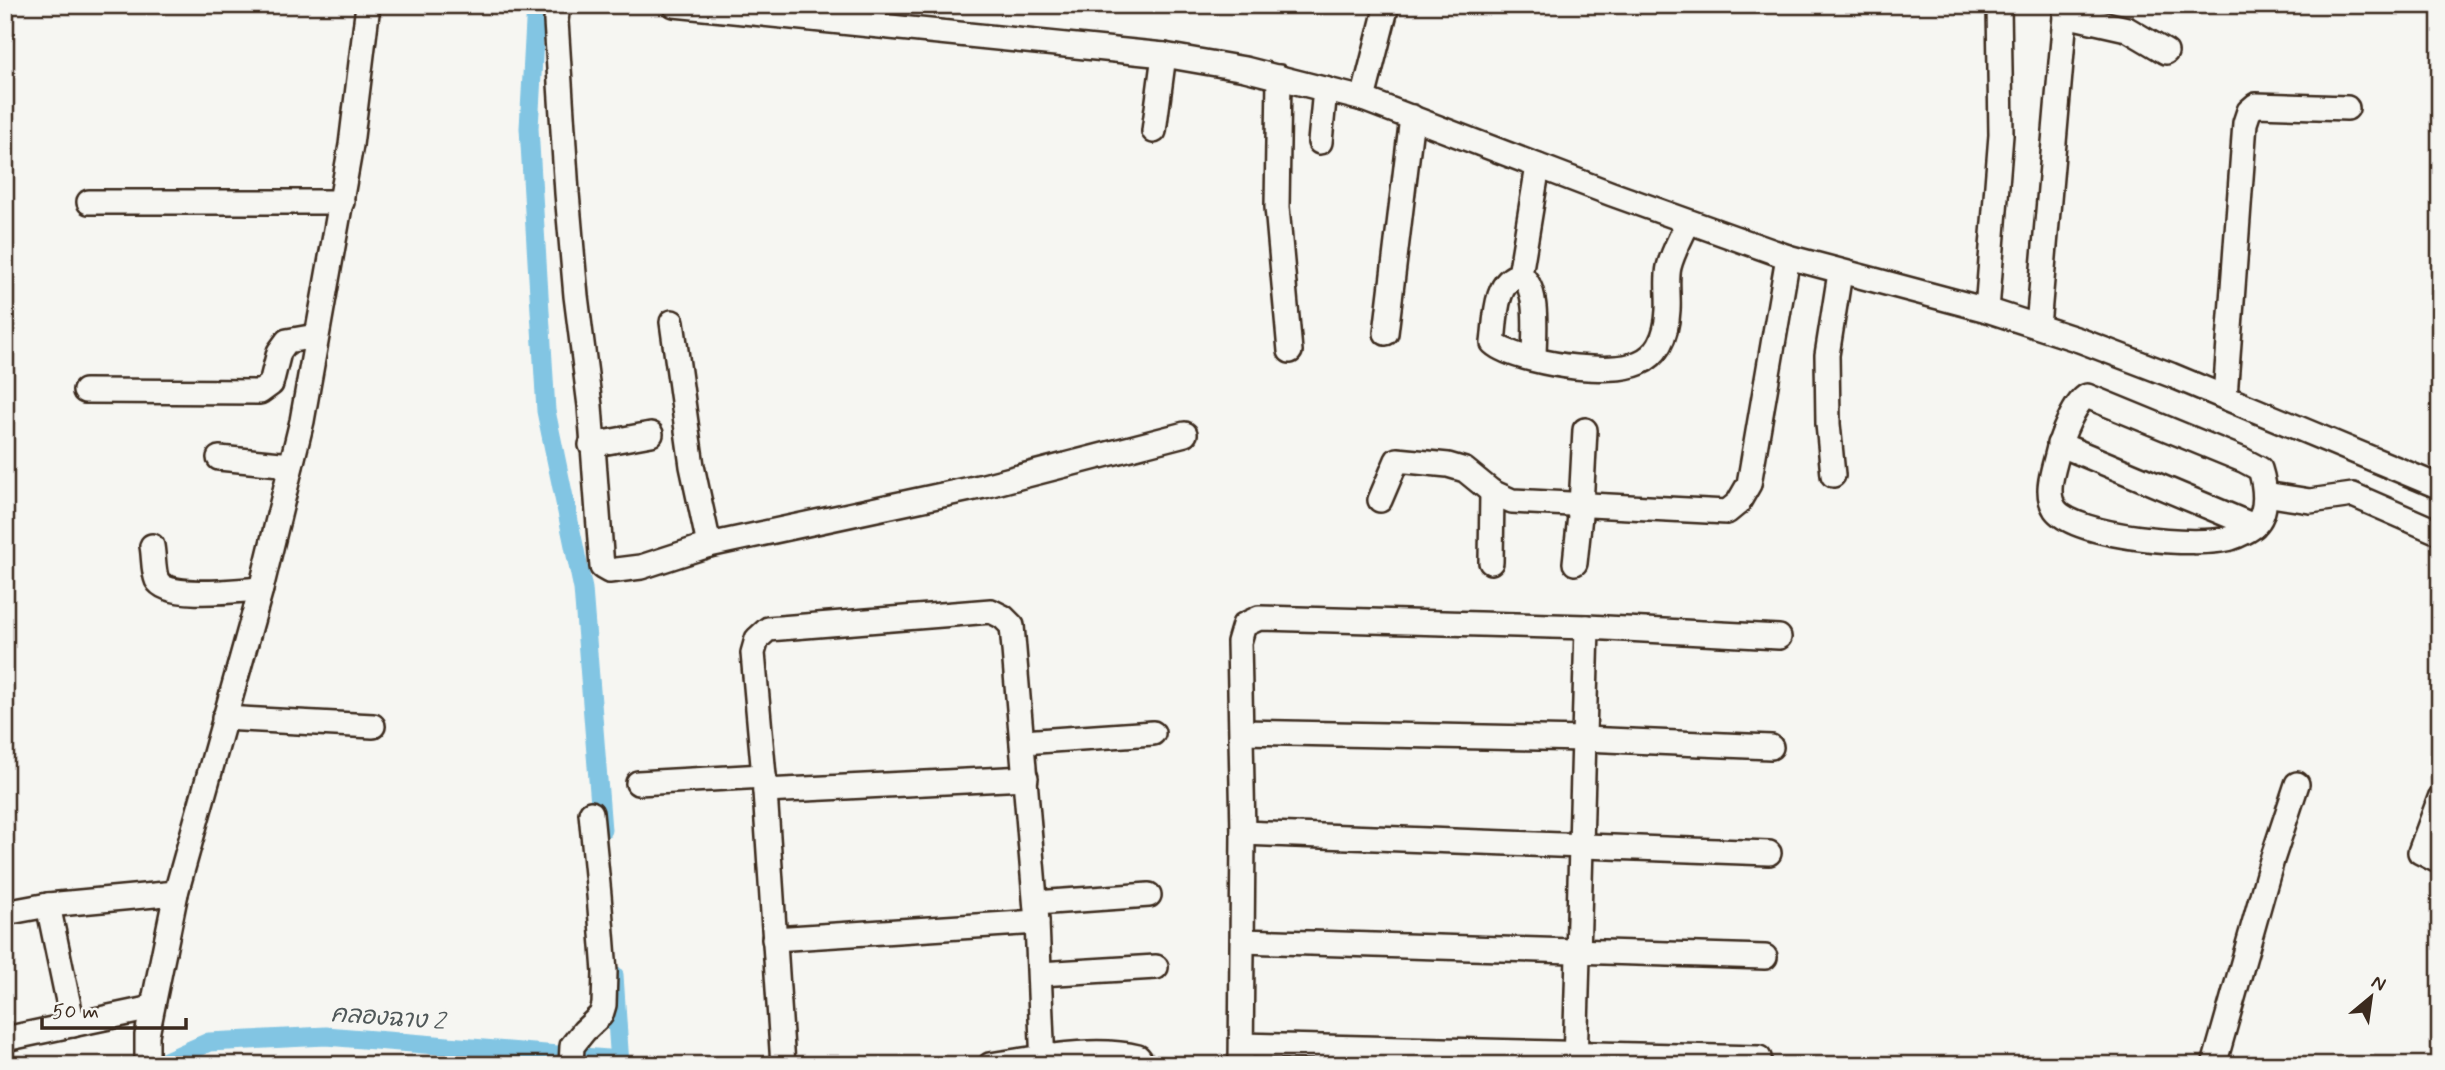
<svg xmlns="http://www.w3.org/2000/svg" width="2445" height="1070" viewBox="0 0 2445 1070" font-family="Mynerve,'Playpen Sans Thai',sans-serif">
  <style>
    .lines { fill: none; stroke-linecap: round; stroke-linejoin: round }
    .canal { stroke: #82c5e3; stroke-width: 19 }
    .minor-casing { stroke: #3b2a1e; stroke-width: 28 }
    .minor { stroke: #f6f6f2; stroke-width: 23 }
    .labels { text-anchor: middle; stroke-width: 6; stroke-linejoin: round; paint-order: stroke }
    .water-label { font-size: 24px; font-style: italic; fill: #505859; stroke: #f6f6f2 }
  </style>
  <rect width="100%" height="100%" fill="#f6f6f2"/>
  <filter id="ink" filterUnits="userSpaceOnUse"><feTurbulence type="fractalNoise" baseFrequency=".0143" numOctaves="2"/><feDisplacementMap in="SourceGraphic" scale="14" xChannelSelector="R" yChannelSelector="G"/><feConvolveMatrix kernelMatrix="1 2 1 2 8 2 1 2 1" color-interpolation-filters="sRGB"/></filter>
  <g filter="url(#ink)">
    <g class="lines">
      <g class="canal">
        <path d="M 536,5 L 529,128 L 546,411 L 583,589 L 602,830"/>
        <path d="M 614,975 L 620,1065"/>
        <path d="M 157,1065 L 209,1042 L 326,1036 L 620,1060"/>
      </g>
      <defs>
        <g id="minor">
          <path d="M 558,5 L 556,21 L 567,193 L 576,296 L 590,406 L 602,567 L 609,571 L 641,567 L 709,545 L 984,486 L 1185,434"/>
          <path d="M 674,5 L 1164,55 L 1245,69 L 1363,99 L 1612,194 L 1788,257 L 1987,310 L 2079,340 L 2171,375 L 2440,487"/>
          <path d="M 2065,15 L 2127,29 L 2166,52"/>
          <path d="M 1279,77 L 1277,207 L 1290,351"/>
          <path d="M 1363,99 L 1387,5"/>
          <path d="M 1154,131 L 1164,55"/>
          <path d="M 1320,142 L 1325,89"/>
          <path d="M 1538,166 L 1520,275 C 1494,280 1496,321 1493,343 C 1507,356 1555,365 1575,367 C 1625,371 1665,371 1668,310 C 1669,296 1666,280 1669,267 C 1673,251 1682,236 1688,222"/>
          <path d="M 89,202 L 342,202"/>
          <path d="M 1520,275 C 1540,288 1534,335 1534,358"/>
          <path d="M 1987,310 L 2001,135 L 1999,5"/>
          <path d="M 672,322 L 692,466 L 709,545"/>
          <path d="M 2038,326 L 2066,5"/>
          <path d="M 1386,333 L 1412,117"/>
          <path d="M 85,391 L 260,392 L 271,384 L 279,352 L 287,341 L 316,336"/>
          <path d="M 2087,396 L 2243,460 L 2260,469 C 2265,485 2269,512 2255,525 C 2250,530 2238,536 2231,538 C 2199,548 2075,537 2055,509 C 2044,492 2054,469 2058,451 C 2061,437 2075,402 2087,396 Z"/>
          <path d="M 2225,397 L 2245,123 L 2249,111 L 2256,105 L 2347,108"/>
          <path d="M 2059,444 L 2254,526"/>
          <path d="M 591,445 L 651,434"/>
          <path d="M 219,458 L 291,465"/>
          <path d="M 1833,475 L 1828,424 L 1827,355 L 1840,273"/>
          <path d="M 2265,494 L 2310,501 L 2353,495 L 2440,533"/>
          <path d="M 1380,500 L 1397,460 L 1448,465 L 1465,470 L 1492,492 L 1512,501 L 1727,512 L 1738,503 L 1749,484 L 1788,257"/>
          <path d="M 152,546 C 154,556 153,571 157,580 C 167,600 242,590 261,589"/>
          <path d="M 1491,562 L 1492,492"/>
          <path d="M 1575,563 L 1581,506 L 1585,430"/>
          <path d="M 224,718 L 373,726"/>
          <path d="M 1242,732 L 1584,739 L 1771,747"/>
          <path d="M 1023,742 L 1153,733"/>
          <path d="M 638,783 L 764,776"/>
          <path d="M 765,791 L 1026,778"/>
          <path d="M 2440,798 L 2420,852 L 2440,862"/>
          <path d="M 1243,833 L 1769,853"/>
          <path d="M 1036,903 L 1149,895"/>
          <path d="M 48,905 L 73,1025"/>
          <path d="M 5,913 L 48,905 L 176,893"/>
          <path d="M 774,939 L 1037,922"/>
          <path d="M 1243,941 L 1765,957"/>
          <path d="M 1040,974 L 1156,967"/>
          <path d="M 5,1039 L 152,1008"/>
          <path d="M 1242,1045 L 1759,1058"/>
          <path d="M 147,1065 L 147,1035 L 176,893 L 261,589 L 302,421 L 351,145 L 368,5"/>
          <path d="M 571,1065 L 572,1046 L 584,1031 L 601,1015 L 604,1005 L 605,972 L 599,895 L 591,813"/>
          <path d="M 783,1065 L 764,776 L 753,653 L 757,639 L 768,629 L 991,611 L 1003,617 L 1012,626 L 1037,922 L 1043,1065"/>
          <path d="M 990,1065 C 1035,1059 1093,1046 1138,1057 L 1144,1065"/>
          <path d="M 1241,1065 L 1243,833 L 1239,642 L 1244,625 L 1259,618 L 1587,627 L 1779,637"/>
          <path d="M 1575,1065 L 1587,627"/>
          <path d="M 2214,1065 L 2272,860 L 2297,784"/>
        </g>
      </defs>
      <use href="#minor" class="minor-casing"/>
      <use href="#minor" class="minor"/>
    </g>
  </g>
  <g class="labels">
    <g class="water-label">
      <text transform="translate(388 1017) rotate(4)" y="8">คลองฉาง 2</text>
    </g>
  </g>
  <rect width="2445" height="1070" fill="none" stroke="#f6f6f2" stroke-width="28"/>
  <rect x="14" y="14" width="2417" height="1042" fill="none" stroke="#3b2a1e" stroke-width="2.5" filter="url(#ink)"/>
  <g transform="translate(2371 997) rotate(29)" stroke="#f6f6f2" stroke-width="5" paint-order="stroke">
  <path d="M0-5L12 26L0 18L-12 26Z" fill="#3b2a1e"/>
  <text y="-10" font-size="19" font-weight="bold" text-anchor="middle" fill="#3b2a1e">N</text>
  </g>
  <path d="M42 1018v10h144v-10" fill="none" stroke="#3b2a1e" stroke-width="3.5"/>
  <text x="52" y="1018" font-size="21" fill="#3b2a1e" stroke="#f6f6f2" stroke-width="5" paint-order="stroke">50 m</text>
</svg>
